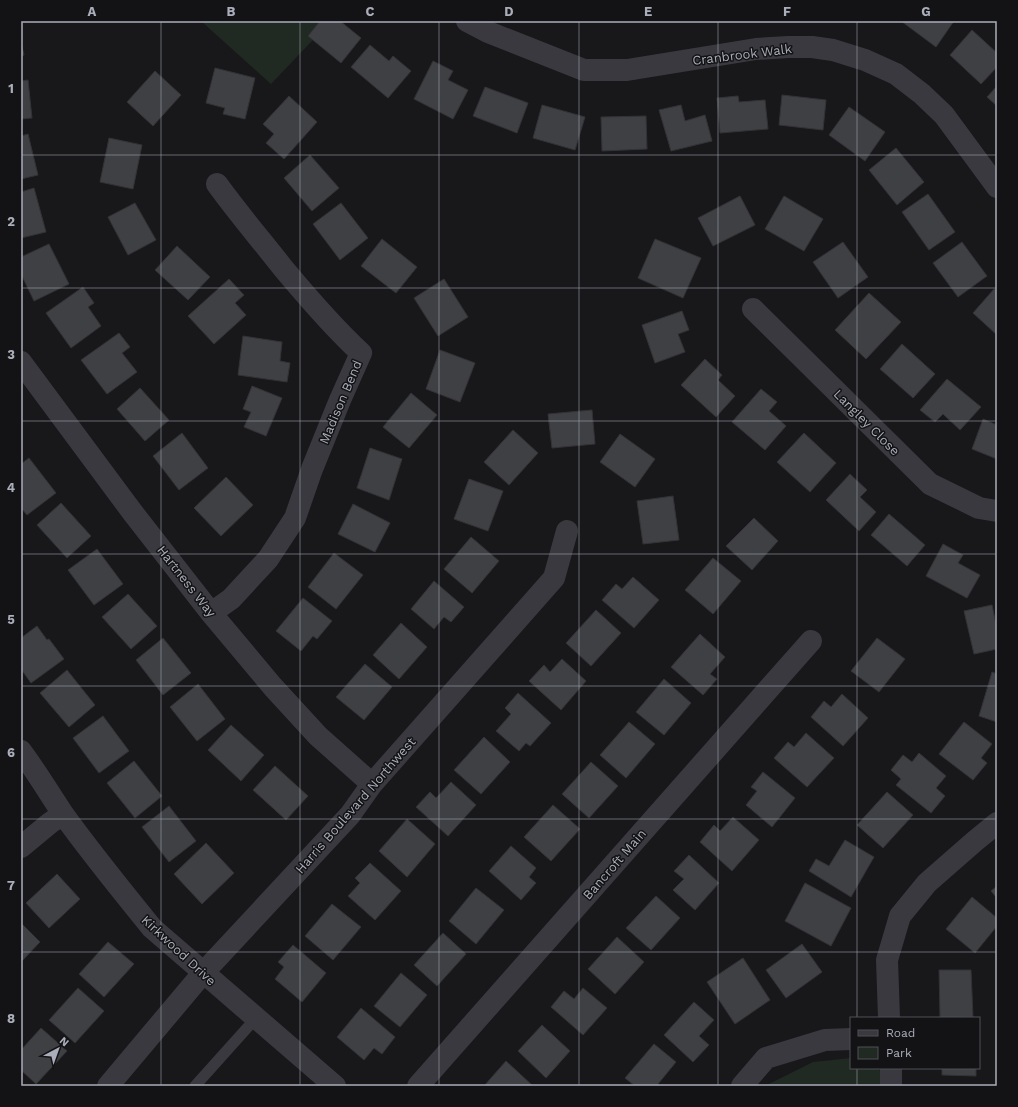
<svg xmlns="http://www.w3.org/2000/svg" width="1018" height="1107" viewBox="0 0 1018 1107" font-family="'Work Sans',sans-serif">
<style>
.green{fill:#202922}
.building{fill:#3f4044;stroke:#333236}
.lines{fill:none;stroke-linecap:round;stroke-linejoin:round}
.lane{stroke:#39393f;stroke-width:11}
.street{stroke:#39393f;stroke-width:22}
.grid{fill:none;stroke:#aaadba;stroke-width:1;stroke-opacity:0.55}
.labels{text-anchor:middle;stroke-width:3;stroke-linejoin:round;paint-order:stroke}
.street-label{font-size:13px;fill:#aaadba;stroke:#131315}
.neatline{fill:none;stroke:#aaadba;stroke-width:1.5}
.grid-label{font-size:13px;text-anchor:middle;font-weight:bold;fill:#aaadba}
</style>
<rect width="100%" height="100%" fill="#18181a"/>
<path class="green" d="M201 21H331L271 84Z
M851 1058V1068H879L883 1082V1086H767L769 1084 813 1062Z"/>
<path class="building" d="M320 21H340L361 38 341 63 308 36Z
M901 21H954L936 47Z
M972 30 997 53V67L981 84 950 55Z
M21 42 24 55 21 56Z
M370 45 389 61 393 56 411 71 388 98 351 67Z
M433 61 453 71 448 80 468 90 453 119 414 99Z
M215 68 255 78 245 119 223 114 225 108 206 103Z
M155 71 181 95 153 126 127 102Z
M28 80 32 118 21 119V81Z
M997 86V106L987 97Z
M485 87 528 103 517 133 473 116Z
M782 95 826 100 823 130 779 125Z
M289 96 317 122 284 159 266 143 274 134 263 124Z
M738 96 739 102 765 100 768 129 720 133 717 98Z
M542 105 585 117 575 150 533 138Z
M681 105 685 121 705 115 712 141 671 151 659 110Z
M849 107 885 132 865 161 829 135Z
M646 116 647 149 602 151 601 117Z
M28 134 38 175 21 179V136Z
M109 138 142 145 133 189 100 182Z
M896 148 924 182 897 205 869 170Z
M310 155 339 188 312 211 284 178Z
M34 188 46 232 21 238V192Z
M928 194 955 232 929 250 902 212Z
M740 196 755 225 713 246 698 218Z
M784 196 823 219 804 251 765 229Z
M135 203 156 240 128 255 108 217Z
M341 203 368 238 340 260 313 224Z
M382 239 417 267 396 293 361 266Z
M655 239 701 258 683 298 638 278Z
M843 242 868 277 838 298 813 262Z
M962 242 987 276 958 297 933 263Z
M49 244 69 284 34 301 21 274V257Z
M177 246 210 277 188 300 155 270Z
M229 279 244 295 235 303 246 315 214 344 188 316Z
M444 279 468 317 438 336 414 298Z
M83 287 94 303 88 307 101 326 71 348 46 313Z
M994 289 997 291V335L973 313Z
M869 293 901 322 866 359 835 330Z
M682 311 689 330 678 334 685 352 655 363 642 325Z
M119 333 130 347 122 353 137 372 107 394 81 360Z
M243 336 282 342 280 361 290 363 287 382 238 375Z
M902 344 935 374 913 398 880 369Z
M440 350 475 363 460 402 426 389Z
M705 359 722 375 718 380 735 396 716 417 681 385Z
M947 379 981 407 960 430 943 414 935 422 920 410Z
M252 386 282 398 266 436 244 427 251 412 243 409Z
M140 388 169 420 145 441 117 409Z
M761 389 777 402 769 411 786 426 765 450 732 422Z
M411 393 437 415 409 448 383 427Z
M592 410 595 444 552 448 548 414Z
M983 419 997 425V459L972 449Z
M513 430 538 453 509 485 484 462Z
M182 433 208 468 179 490 153 456Z
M804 433 836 463 810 492 777 462Z
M620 434 655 459 635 487 600 462Z
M370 448 402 459 389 500 357 488Z
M29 458 56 493 27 515 21 508V464Z
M850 474 867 490 860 497 876 512 859 531 826 500Z
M226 477 253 505 221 536 194 508Z
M469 479 503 491 488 531 454 519Z
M673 496 679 540 643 544 637 501Z
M61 503 91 536 67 558 37 525Z
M353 504 390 523 375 552 338 534Z
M889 514 925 545 907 566 871 535Z
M754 518 778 541 752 570 726 546Z
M471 537 499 561 472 593 444 569Z
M943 544 963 555 958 563 980 575 967 598 926 576Z
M97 549 123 584 94 605 68 570Z
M334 553 363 575 336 609 308 587Z
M713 558 741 581 713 614 685 590Z
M633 577 659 600 634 628 602 600 616 584 622 589Z
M434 581 464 607 451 622 444 617 434 629 411 609Z
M128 594 157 626 131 649 102 617Z
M303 598 332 621 317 639 313 636 301 651 276 631Z
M992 605 997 629V649L974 654 964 611Z
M596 610 621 633 591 666 566 643Z
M401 623 427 647 399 679 373 655Z
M37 626 47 640 49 639 64 659 31 683 21 669V638Z
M700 634 725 657 710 674 717 679 703 695 671 667Z
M163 638 191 673 163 695 136 660Z
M877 638 905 659 879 692 851 671Z
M562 659 586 681 561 710 529 681 544 665 550 672Z
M365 664 392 687 364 720 336 697Z
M67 670 95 705 69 727 40 693Z
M992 672 997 674V722L979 716Z
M664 679 691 703 664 735 636 712Z
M198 684 225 719 197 741 170 707Z
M518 693 551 723 530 746 526 743 519 751 496 731 511 714 505 708Z
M842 694 868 718 843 746 811 717 824 701 831 707Z
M103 716 129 751 99 773 73 738Z
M629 722 655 744 626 778 600 755Z
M964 722 992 744 981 758 987 763 973 780 939 754Z
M231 725 264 755 241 781 208 750Z
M806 733 834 758 807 787 774 758 788 742 794 747Z
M484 737 510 762 481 794 454 770Z
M919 753 946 776 936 788 945 796 931 813 896 785 901 779 891 770 903 755 912 762Z
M134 761 162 796 135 818 107 783Z
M591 762 618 786 589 818 562 794Z
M275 766 308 796 286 820 253 790Z
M763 772 795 798 772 827 746 805 757 791 751 787Z
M451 782 476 805 448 836 416 807 430 792 436 798Z
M887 792 913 815 883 848 857 825Z
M553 805 580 829 551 861 524 837Z
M169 806 196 841 169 862 142 827Z
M733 817 759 840 732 871 700 842 714 825 720 831Z
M407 819 435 844 407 877 379 851Z
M845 840 874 857 851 897 809 871 816 859 829 866Z
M206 843 234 873 202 904 174 874Z
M511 846 536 868 529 877 536 883 521 900 489 871Z
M689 855 719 883 695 910 673 890 684 879 674 871Z
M370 863 401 891 375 920 348 896 360 883 355 878Z
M57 874 80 899 49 928 26 903Z
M805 883 851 908 831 946 785 921Z
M997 886V898L991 891Z
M476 888 504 910 476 944 449 921Z
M656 896 680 918 651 950 626 928Z
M972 897 997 918V926L975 953 946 929Z
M332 904 361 927 333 960 305 936Z
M21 923 40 942 21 962Z
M443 933 466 954 437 986 414 965Z
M617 937 644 962 615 994 588 969Z
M108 942 134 964 104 997 79 974Z
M802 944 822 972 786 998 766 970Z
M293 945 326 973 302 1002 275 979 284 967 278 962Z
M743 958 770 1000 735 1024 707 982Z
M939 970H971L973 1017 940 1018Z
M401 973 427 995 400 1027 374 1006Z
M78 988 104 1011 75 1043 49 1020Z
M583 988 607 1008 583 1035 551 1007 564 991 574 999Z
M694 1002 714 1020 699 1036 709 1045 693 1062 664 1035Z
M361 1008 395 1037 382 1054 374 1048 364 1060 337 1037Z
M542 1025 570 1051 546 1078 518 1051Z
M41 1028 67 1051 36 1084 21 1070V1050Z
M654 1044 676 1062 658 1084 660 1086H635L625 1078Z
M506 1061 533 1086H484Z
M942 1068H976V1076L942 1075Z"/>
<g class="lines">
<path class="lane" d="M195 1086 256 1018"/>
<path class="street" d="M467 21 488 32 584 70H627L756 49 788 47H812L833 50 865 60 896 74 922 94 944 115 997 187
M753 309 930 484 979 508 997 511
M21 362 133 513 211 613 273 687 318 736 372 784
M211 613 231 599 268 559 295 518 312 469 340 400 361 353C333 327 308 298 283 268 261 240 238 213 217 184
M21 751C36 771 49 793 63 814 91 853 122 891 152 928L335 1086
M21 847 50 823 63 814
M889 1018 887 960 900 916 927 883 975 841 997 823
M891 1068V1086
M108 1086 203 973 350 815 372 784 554 578 567 531
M418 1086 811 641
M742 1086 766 1058 825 1040 851 1039"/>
</g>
<path class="grid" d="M161 21V1086M300 21V1086M439 21V1086M579 21V1086M718 21V1086M857 21V1018M21 155H997M21 288H997M21 421H997M21 554H997M21 686H997M21 819H997M21 952H997M857 1068V1086"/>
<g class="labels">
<g class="street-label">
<text transform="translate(742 54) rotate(-7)" y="5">Cranbrook Walk</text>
<text transform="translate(340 402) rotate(-67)" y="5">Madison Bend</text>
<text transform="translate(867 422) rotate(45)" y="5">Langley Close</text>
<text transform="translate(187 581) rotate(52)" y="5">Hartness Way</text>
<text transform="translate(355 805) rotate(-49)" y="5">Harris Boulevard Northwest</text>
<text transform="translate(614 864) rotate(-49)" y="5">Bancroft Main</text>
<text transform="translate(179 950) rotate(43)" y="5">Kirkwood Drive</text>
</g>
</g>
<rect width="1018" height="1107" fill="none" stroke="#131315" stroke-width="44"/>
<rect x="850" y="1017" width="130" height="52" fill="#131315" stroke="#4f5157"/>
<rect x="858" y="1030" width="20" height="6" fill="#39393f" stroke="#4f5157"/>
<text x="886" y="1037" font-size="12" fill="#aaadba">Road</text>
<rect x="858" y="1047" width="20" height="12" fill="#202922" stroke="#4f5157"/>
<text x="886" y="1057" font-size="12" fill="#aaadba">Park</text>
<g transform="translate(58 1049) rotate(41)" stroke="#131315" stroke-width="3" paint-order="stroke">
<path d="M0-3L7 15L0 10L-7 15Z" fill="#aaadba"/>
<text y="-6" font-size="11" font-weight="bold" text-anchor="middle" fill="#aaadba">N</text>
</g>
<rect x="22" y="22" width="974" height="1063" class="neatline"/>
<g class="grid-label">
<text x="92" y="16">A</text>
<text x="231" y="16">B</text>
<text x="370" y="16">C</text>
<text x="509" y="16">D</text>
<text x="648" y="16">E</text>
<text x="787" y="16">F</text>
<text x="926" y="16">G</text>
<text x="11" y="93">1</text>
<text x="11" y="226">2</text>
<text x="11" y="359">3</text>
<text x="11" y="492">4</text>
<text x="11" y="624">5</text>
<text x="11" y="757">6</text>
<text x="11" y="890">7</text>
<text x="11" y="1023">8</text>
</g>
</svg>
